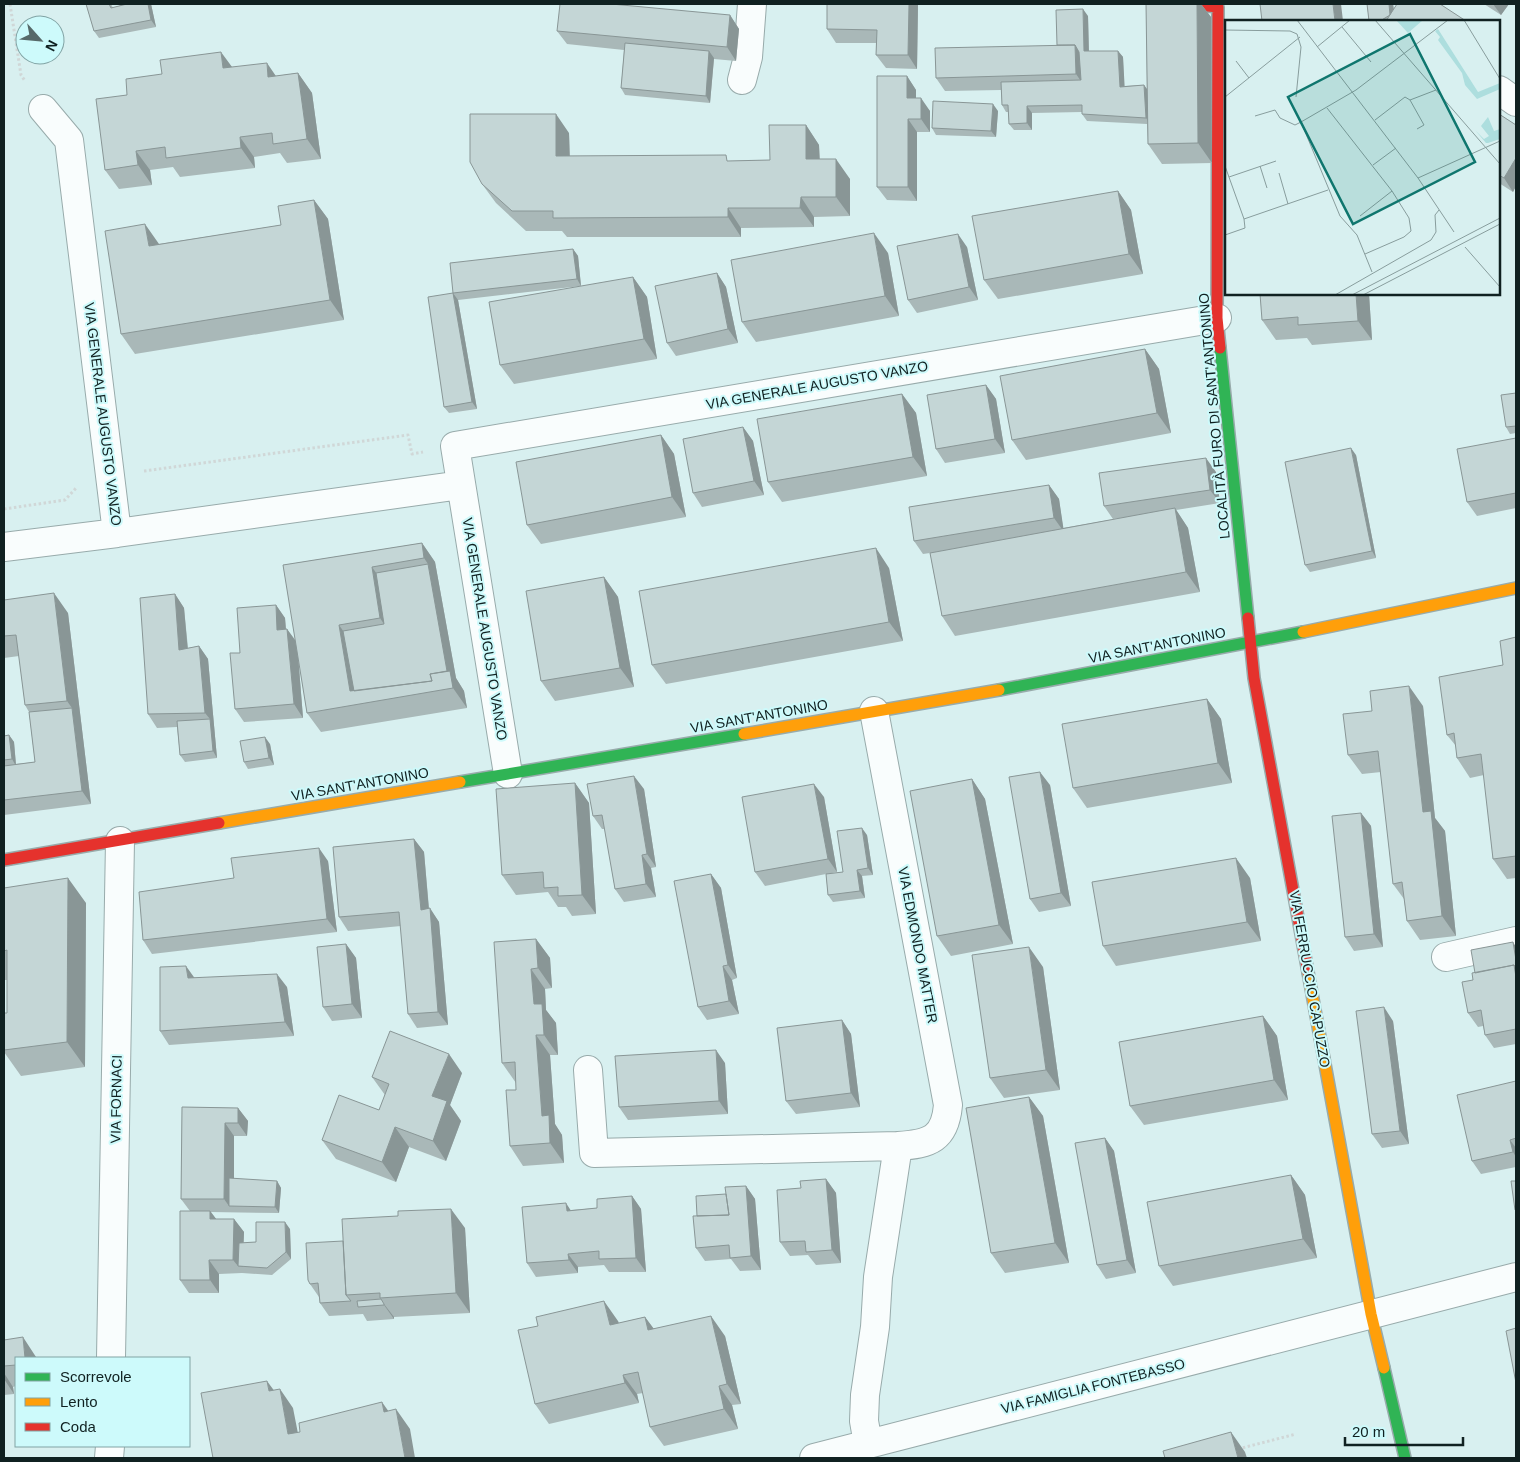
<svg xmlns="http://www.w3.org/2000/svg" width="1520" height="1462" viewBox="0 0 1520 1462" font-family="Helvetica,sans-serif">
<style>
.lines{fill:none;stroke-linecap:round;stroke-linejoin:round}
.street-casing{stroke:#98abab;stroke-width:30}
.fast-casing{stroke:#98abab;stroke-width:14}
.slow-casing{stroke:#98abab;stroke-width:14}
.jam-casing{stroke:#98abab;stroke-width:14}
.path{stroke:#d0d7d7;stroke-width:3;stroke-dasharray:2.5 2.5;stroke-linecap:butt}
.street{stroke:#f9fdfd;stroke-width:28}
.fast{stroke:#30b455;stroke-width:11}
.slow{stroke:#ff9f0a;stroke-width:11}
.jam{stroke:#e5322d;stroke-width:11}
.wall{fill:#a9b8b8}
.shaded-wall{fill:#899696}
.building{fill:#c4d6d6;stroke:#899696}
.labels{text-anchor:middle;stroke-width:4;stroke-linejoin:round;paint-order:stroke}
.street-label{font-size:14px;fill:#102121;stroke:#cdfafb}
.inset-road{fill:none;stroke:#889d9d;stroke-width:1}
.view{fill:#0f766e;fill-opacity:0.15;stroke:#0f766e;stroke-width:2.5}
.inset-edge{fill:none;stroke:#102121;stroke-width:2.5}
</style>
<rect width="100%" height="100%" fill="#d8f0f0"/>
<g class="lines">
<defs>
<path id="street" d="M742 80 748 57 752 4
M1499 90 1516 102
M43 109 69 140 117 533 461 485
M4 547 117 533
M508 774 455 446 1217 318
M1446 957 1516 941
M588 1070 594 1153 898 1146
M111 1358 120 841
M868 1444 864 1421 865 1395 875 1327 878 1277 898 1146C930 1144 945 1139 948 1105L874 711
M109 1458 110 1446
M814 1458 1516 1277"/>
<path id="fast" d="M1220 348 1248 618
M999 690 1303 632
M460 782 744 734
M1384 1368 1405 1458"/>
<path id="slow" d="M1303 632 1516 588
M744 734 999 690
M219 823 460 782
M1308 972 1371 1314 1384 1368"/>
<path id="jam" d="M1188 4 1218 7 1217 318 1220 348
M1248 618 1254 678 1308 972
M4 860 219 823"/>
</defs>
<use href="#street" class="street-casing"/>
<use href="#fast" class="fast-casing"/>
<use href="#slow" class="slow-casing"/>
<use href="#jam" class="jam-casing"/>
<path class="path" d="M10 4 21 75 25 81
M144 471 408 435 412 454 423 452
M4 509 65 500 77 487
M1238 1449 1296 1434"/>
<use href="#street" class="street"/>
<use href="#fast" class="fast"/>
<use href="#slow" class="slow"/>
<use href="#jam" class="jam"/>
</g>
<path class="wall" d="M86 4H111L113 8 120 6 118 4H151L156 27 99 38 94 31Z
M827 4H918L917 69 886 68 876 55V43H836L827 29Z
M1146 4H1201L1211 17 1212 163 1162 164 1148 144 1147 124 1087 121 1082 114V112L1032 113V130H1014L1009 124 1008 112H1006L1002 105 1001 90 945 91 936 78 1057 45 1088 16 1089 51H1118L1123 57 1124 86 1144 85 1147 89Z
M1367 4H1393L1394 9 1466 21H1369Z
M1484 4H1509L1501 15Z
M730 15 739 29 736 61 714 59 710 103 625 95 621 88 624 50 567 44 557 31Z
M232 67 276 76 298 73 312 93 321 159 287 163 280 153 254 157 255 168 180 177 173 167 150 170 152 185 119 189 105 170 127 95Z
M907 76 916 90V98L930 111V132H917V201L887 200 877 187Z
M998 111 996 137 936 135 932 128Z
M1499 114 1516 125V186L1513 192 1499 183Z
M806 125 819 145 820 159 850 179V216L814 217V227L741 228V237H567L562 231H526L496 203 482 184 569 133 570 156 729 161 770 160Z
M1118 191 1131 210 1143 274 998 299 984 280Z
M314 200 328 219 344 320 135 354 121 334 159 244 281 225Z
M967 247 978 300 917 313 908 300Z
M573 249 578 256 581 286 458 300 477 409 449 413 444 407 453 293Z
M888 253 899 316 756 342 742 322Z
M717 273 726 287 738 343 676 356 667 343Z
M633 277 647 297 657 359 514 384 500 365Z
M1369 294 1372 340 1312 345 1307 338 1276 340 1262 320Z
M1145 349 1159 369 1171 433 1026 460 1012 440Z
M986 385 996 399 1005 453 945 463 936 449Z
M1516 393V433L1510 434 1506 427Z
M902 394 916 413 927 476 782 502 768 482Z
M743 427 753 441 764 495 702 507 693 493Z
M661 435 674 454 686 517 541 544 527 525Z
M1516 438V508L1477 516 1467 502Z
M1356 455 1376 558 1310 572 1305 565Z
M1216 472 1220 503 1176 510 1188 528 1200 592 955 636 942 616 930 553 923 554 914 541 1049 485 1059 499 1063 528 1126 517 1113 519 1104 506Z
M422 543 435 562 456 678 464 691 467 708 321 732 307 713 298 653 303 718 244 722 235 709 240 653 276 605 285 618 286 629H287L296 641 283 565Z
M889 568 903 641 666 684 652 665Z
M604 577 618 597 634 687 555 701 541 681Z
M175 594 184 608 188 648 199 646 208 659 217 758 185 762 180 755 177 727 157 728 148 714Z
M4 600 68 613 91 804 4 815V736L9 735 14 742 16 764 35 762 29 712 25 705 19 656 4 658Z
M1516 637V878L1507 879 1493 859 1484 775 1470 778 1457 758 1456 746 1447 735 1503 665Z
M1207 699 1221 719 1232 783 1087 808 1073 788Z
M1423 706 1435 818 1445 831 1456 936 1420 940 1407 921 1404 899 1393 884 1381 772 1362 774 1348 755Z
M270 744 274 765 248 769 244 762Z
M972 779 985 799 1013 944 951 956 937 936Z
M575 783 589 803 596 914 572 916 566 907H558L548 892 516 895 502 875Z
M1050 785 1071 906 1039 912 1030 899Z
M644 789 656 867 651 868 656 897 624 902 615 889 605 829H602L593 816Z
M824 797 837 872 827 874 843 872 867 835 873 875 862 876 865 898 833 902 828 895 826 874 765 886 755 872Z
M1361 813 1371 826 1383 947 1354 951 1345 937Z
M414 839 424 852 429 908 439 922 448 1025 417 1028 408 1014 401 926 348 931 339 917Z
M328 861 337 932 152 954 143 940 234 878Z
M711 874 721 888 737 978 732 980 739 1014 707 1020 698 1007Z
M1250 878 1261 941 1116 966 1103 946Z
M4 888 86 903 85 1067 21 1076 4 1052V1013H7V980H4Z
M536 939 550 958 552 988 545 989 546 1010 556 1023 558 1055H550L555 1124 562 1135 564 1163 523 1166 510 1146 516 1090V1083L502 1063Z
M346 944 356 958 362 1018 332 1021 323 1007Z
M1516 947V1044L1494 1048 1485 1035 1483 1026 1478 1027 1468 1013 1473 980 1475 973Z
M1043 967 1060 1090 1004 1098 990 1078Z
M194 978 287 987 294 1036 169 1045 160 1031Z
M1263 1016 1277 1036 1288 1100 1144 1125 1130 1106Z
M842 1020 851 1034 860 1107 796 1114 786 1101Z
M1393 1021 1409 1144 1382 1148 1372 1134Z
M725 1063 728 1114 628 1120 619 1107Z
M462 1073 450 1105 461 1121 446 1161 409 1147 396 1182 336 1159 322 1140 379 1110 385 1095 372 1077Z
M1516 1081V1167L1481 1174 1472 1161Z
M1029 1097 1043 1116 1069 1263 1005 1273 991 1253Z
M182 1107 238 1108 248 1121 247 1136H234V1179L277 1181 281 1188 279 1213 211 1212 216 1219H234L244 1232 243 1243 256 1242 290 1229 291 1259 272 1275 242 1273 219 1274V1293H189L180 1280 190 1211 181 1199Z
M1105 1138 1114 1151 1136 1273 1106 1279 1097 1265Z
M1291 1175 1305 1195 1317 1258 1173 1286 1159 1266Z
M826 1179 836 1193 841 1263 816 1265 808 1255 790 1256 780 1242 801 1188Z
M746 1186 755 1199 761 1270 740 1271 731 1259 705 1261 696 1248 697 1216 726 1194Z
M632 1196 641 1209 646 1272H609L604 1265 578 1267V1273L536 1277 527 1263 571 1210 597 1208Z
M465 1228 470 1313 394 1317V1319L367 1321 363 1314 329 1316 320 1303 319 1297 310 1284 343 1241Z
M645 1317 654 1329 725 1336 741 1404 732 1405 738 1429 664 1446 650 1427 643 1393 637 1394 639 1403 549 1424 535 1404 618 1321 619 1323Z
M4 1337V1340L36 1357V1358H16V1386L13 1387 14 1394 4 1395Z"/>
<path class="shaded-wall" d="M148 4H151L156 27 151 20Z
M909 4H918L917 69 908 55Z
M1197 4H1201L1211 17 1212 163 1198 143Z
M1333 4H1341L1343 21H1335Z
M1389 4H1393L1395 21 1390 15Z
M1493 4H1509L1501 15Z
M1083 9 1088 16 1089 58 1084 51Z
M730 15 739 29 736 61 727 47Z
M1075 45 1084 58 1085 87 1076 74Z
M709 51 714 58 710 103 706 96Z
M1118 51 1123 57 1125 93 1120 87Z
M221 52 235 71 223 68Z
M267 63 280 82 268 77Z
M298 73 312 93 321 159 307 139Z
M907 76 916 90V111L907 98Z
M1144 85 1149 92 1150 124 1146 118Z
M921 98 930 111V132L921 119Z
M993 104 998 111 996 137 991 131Z
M1027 106 1032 113V130L1027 123Z
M556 114 569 133 570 175 556 156Z
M908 119 917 132V201L908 187Z
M806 125 819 145 820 179 806 159Z
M240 137 254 157 255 168 241 148Z
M136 151 150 170 152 185 138 165Z
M1516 158V186L1513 192 1504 178Z
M836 159 850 179V216L836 197Z
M1118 191 1131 210 1143 274 1129 254Z
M801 197 814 217V227L800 208Z
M314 200 328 219 344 320 330 300Z
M728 208 741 228V237L728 217Z
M145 224 159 244 163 266 149 246Z
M874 233 888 253 899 316 885 296Z
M958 234 967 247 978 300 969 287Z
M573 249 578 256 581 286 577 279Z
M717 273 726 287 738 343 728 329Z
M633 277 647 297 657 359 644 339Z
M453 293 458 300 477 409 472 402Z
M1356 294H1369L1372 340 1358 321Z
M1145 349 1159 369 1171 433 1157 413Z
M986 385 996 399 1005 453 995 439Z
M902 394 916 413 927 476 913 457Z
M743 427 753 441 764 495 754 481Z
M661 435 674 454 686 517 672 497Z
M1351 448 1356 455 1376 558 1372 551Z
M1206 458 1216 472 1220 503 1210 490Z
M1049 485 1059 499 1064 532 1054 518Z
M1175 508 1188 528 1200 592 1186 572Z
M422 543 435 562 456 678 464 691 467 708 453 688 448 678 428 564 424 558Z
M876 548 889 568 903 641 889 622Z
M372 567 386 587 393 638 380 618Z
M604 577 618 597 634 687 620 668Z
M54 593 68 613 91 804 82 791 72 708 67 701Z
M175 594 184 608 189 664 179 650Z
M276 605 285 618 287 644 277 630Z
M339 625 353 645 355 697 350 691Z
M287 629 297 643 303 718 294 704Z
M199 646 208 659 217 758 213 751 210 719 205 713Z
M1409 686 1423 706 1435 818 1445 831 1456 936 1442 916 1423 812Z
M1207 699 1221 719 1232 783 1218 763Z
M9 735 14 742 16 766 12 759Z
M265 737 270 744 274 765 269 758Z
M1040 772 1050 785 1071 906 1061 893Z
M634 776 644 789 656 867 647 854Z
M972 779 985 799 1013 944 999 925Z
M575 783 589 803 596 914 582 895Z
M814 784 824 797 837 872 828 859Z
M1361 813 1371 826 1383 947 1374 934Z
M862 828 867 835 873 875 868 868Z
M414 839 424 852 430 923 421 910Z
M319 848 328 861 337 932 327 919Z
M642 855 651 868 656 897 646 884Z
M1236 858 1250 878 1261 941 1247 922Z
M857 870 862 876 865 898 860 891Z
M711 874 721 888 737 978 728 965Z
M68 878 86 903 85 1067 67 1042Z
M430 908 439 922 448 1025 438 1012Z
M536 939 550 958 552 988 538 968Z
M1513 942 1516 947V960Z
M346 944 356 958 362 1018 352 1004Z
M1029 947 1043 967 1060 1090 1046 1070Z
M186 966 196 980 188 978Z
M723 966 732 980 739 1014 729 1001Z
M531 969 545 989 546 1010 556 1023 558 1055 544 1035 534 1004Z
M277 974 287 987 294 1036 285 1022Z
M1384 1007 1393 1021 1409 1144 1400 1131Z
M1263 1016 1277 1036 1288 1100 1274 1080Z
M842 1020 851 1034 860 1107 851 1093Z
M536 1035 550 1055 555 1124 562 1135 564 1163 550 1143 542 1116Z
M716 1050 725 1063 728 1114 719 1101Z
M449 1054 462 1073 450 1105 461 1121 446 1161 433 1141 432 1096Z
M1029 1097 1043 1116 1069 1263 1055 1243Z
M238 1108 248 1121 247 1136 238 1123Z
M225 1123 234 1136V1206H229L224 1199Z
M395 1127 409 1147 396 1182 382 1162Z
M1105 1138 1114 1151 1136 1273 1127 1260Z
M1510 1140 1516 1148V1157L1513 1152Z
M1291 1175 1305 1195 1317 1258 1303 1239Z
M826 1179 836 1193 841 1263 832 1250Z
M277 1181 281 1188 279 1213 275 1207Z
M746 1186 755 1199 761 1270 751 1256Z
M632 1196 641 1209 646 1272 636 1258Z
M566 1203 575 1217 567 1211Z
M451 1209 465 1228 470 1313 456 1293Z
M210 1211 220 1224 210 1219Z
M234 1219 244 1232 243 1267 238 1266 233 1260Z
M285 1222 290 1229 291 1259 286 1252Z
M568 1254 578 1267V1273L569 1260Z
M209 1260 219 1274V1293L210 1280Z
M604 1301 618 1321 624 1344 610 1325Z
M384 1304 394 1317V1319L384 1305Z
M711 1316 725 1336 741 1404 727 1384Z
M645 1317 659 1336 648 1330Z
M23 1337 36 1357V1358H25Z
M4 1373 13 1387 14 1394 4 1379Z
M623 1375 637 1394 639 1403 625 1383Z
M267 1381 281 1400 269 1391Z
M719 1386 732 1405 738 1429 724 1409Z
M280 1389 293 1408 302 1454 288 1434Z
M382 1402 396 1422 384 1412Z
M396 1409 410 1429 415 1458H405Z
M1231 1432 1245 1452 1247 1458H1238Z"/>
<path class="building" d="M86 4H109L111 8 127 4H148L151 20 94 31Z
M560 4H611L730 15 727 47 557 31Z
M827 4H909L908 55H876L877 30 827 29Z
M1146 4H1197L1198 143 1148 144Z
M1260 4H1333L1335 21H1262Z
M1367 4H1389L1390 15 1380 21H1369Z
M1397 4H1440L1466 21H1386Z
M1083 9 1084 51H1118L1120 87 1144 85 1146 118 1082 114V105L1027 106V123L1009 124 1008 105H1002L1001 82 1081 80 1079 52 1075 45H1057L1056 10Z
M625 43 709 51 706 96 621 88Z
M1075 45 1076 74 936 78 935 48Z
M221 52 223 68 267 63 268 77 298 73 307 139 273 144 272 133 240 137 241 148 166 158 165 147 136 151 138 165 105 170 96 99 127 95 126 79 162 74 160 60Z
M877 76H907V98H921V119H908V187H877Z
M933 101 993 104 991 131 932 128Z
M470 114H556V156L726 155 727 161 770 160 769 125H806V159H836V197H801L800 208H728V217L553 218V211H512L482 184 470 162Z
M1499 114 1516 125V158L1504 178 1499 175Z
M1118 191 1129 254 984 280 972 216Z
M314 200 330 300 121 334 105 231 145 224 149 246 281 225 278 206Z
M874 233 885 296 742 322 731 260Z
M958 234 969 287 908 300 897 246Z
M573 249 577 279 453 293 450 263Z
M717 273 728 329 667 343 655 286Z
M633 277 644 339 500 365 489 302Z
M453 293 472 402 444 407 428 297Z
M1260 294H1356L1358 321 1298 325V317L1262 320Z
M1145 349 1157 413 1012 440 1000 376Z
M986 385 995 439 936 449 927 395Z
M1516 393V426L1506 427 1501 395Z
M902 394 913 457 768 482 757 419Z
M743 427 754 481 693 493 683 439Z
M661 435 672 497 527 525 516 462Z
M1516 438V493L1467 502 1457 449Z
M1351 448 1372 551 1305 565 1285 462Z
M1206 458 1210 490 1104 506 1099 473Z
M1049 485 1054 518 914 541 909 507Z
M1175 508 1186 572 942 616 930 553Z
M422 543 424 558 372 567 380 618 339 625 350 691 432 681 430 674 450 671 453 688 307 713 283 565Z
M876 548 889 622 652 665 639 591Z
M428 564 447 671 430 674 432 681 354 691 343 631 384 624 376 573Z
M604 577 620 668 541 681 526 591Z
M54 593 67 701 25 705 16 635 4 636V600Z
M175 594 179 650 199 646 205 713 148 714 140 598Z
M276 605 277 630 287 629 294 704 235 709 230 653H240L237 608Z
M1516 637V856L1493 859 1481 754 1457 758 1454 733 1447 735 1439 677 1503 665 1500 641Z
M1409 686 1423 812 1431 811 1442 916 1407 921 1402 882 1393 884 1378 751 1348 755 1343 714 1372 711 1370 691Z
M1207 699 1218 763 1073 788 1062 724Z
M72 708 82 791 4 800V766L35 762 29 712Z
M210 719 213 751 180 755 177 721Z
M9 735 12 759 4 760V736Z
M265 737 269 758 244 762 240 741Z
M1040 772 1061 893 1030 899 1009 777Z
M634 776 647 854 642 855 646 884 615 889 602 815 593 816 587 784Z
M972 779 999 925 937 936 910 791Z
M575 783 582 895 558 896V887L544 888 543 872 502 875 496 789Z
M814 784 828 859 755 872 742 797Z
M1361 813 1374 934 1345 937 1332 816Z
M862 828 868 868 857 870 860 891 828 895 826 874 843 872 837 831Z
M414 839 421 910 430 908 438 1012 408 1014 399 912 339 917 333 847Z
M319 848 327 919 143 940 139 892 234 878 231 858Z
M1236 858 1247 922 1103 946 1092 882Z
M711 874 728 965 723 966 729 1001 698 1007 674 881Z
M68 878 67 1042 4 1050V1013H7V950L4 951V888Z
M536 939 538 968 531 969 534 1004H542L544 1035H536L542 1116 549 1115 550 1143 510 1146 506 1090H516L515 1062 502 1063 494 942Z
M1513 942 1516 960V968L1514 965 1475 973 1471 950Z
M346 944 352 1004 323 1007 317 947Z
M1029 947 1046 1070 990 1078 972 955Z
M1514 965 1516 977V1029L1485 1035 1481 1010 1468 1013 1462 982 1473 980 1472 973Z
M186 966 188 978 277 974 285 1022 160 1031V967Z
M1384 1007 1400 1131 1372 1134 1356 1011Z
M1263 1016 1274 1080 1130 1106 1119 1042Z
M842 1020 851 1093 786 1101 777 1028Z
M390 1031 449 1054 432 1096 447 1101 433 1141 395 1127 382 1162 322 1140 339 1095 379 1110 389 1084 372 1077Z
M716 1050 719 1101 619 1107 615 1056Z
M1516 1081V1138L1510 1140 1513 1152 1472 1161 1457 1095Z
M1029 1097 1055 1243 991 1253 966 1108Z
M182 1107 238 1108V1123H225L224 1199H181Z
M1105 1138 1127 1260 1097 1265 1075 1143Z
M1291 1175 1303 1239 1159 1266 1147 1202Z
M229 1178 277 1181 275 1207 229 1206Z
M826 1179 832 1250 806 1252 805 1241 780 1242 777 1190 801 1188 800 1181Z
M1511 1181H1516V1210H1515Z
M746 1186 751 1256 730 1258 729 1245 696 1248 693 1216 729 1215 725 1187Z
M726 1194 729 1215 697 1216 696 1196Z
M632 1196 636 1258 599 1259V1251L568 1254 569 1260 527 1263 522 1207 566 1203 567 1211 597 1208V1199Z
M451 1209 456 1293 380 1298V1293L346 1295 342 1219 398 1216V1211Z
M180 1211H210V1219H234L233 1260H209L210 1280H180Z
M256 1222H285L286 1252 267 1268 238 1266 239 1243 256 1242Z
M343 1241 346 1295 351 1301 320 1303 318 1283 310 1284 308 1280 306 1243Z
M381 1299 384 1304V1305L358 1307 357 1301Z
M604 1301 610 1325 645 1317 648 1330 711 1316 727 1384 719 1386 724 1409 650 1427 638 1372 623 1375 625 1383 535 1404 518 1330 538 1326 536 1317Z
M1516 1328V1383L1506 1331Z
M23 1337 25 1358H16V1365L4 1366V1340Z
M267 1381 269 1391 280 1389 288 1434 300 1432 299 1423 382 1402 384 1412 396 1409 405 1458H213L201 1393Z
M1231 1432 1238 1458H1165L1163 1451Z"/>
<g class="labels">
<g class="street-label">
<text transform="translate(817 385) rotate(-10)" y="5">VIA GENERALE AUGUSTO VANZO</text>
<text transform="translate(103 414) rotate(83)" y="5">VIA GENERALE AUGUSTO VANZO</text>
<text transform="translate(1214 416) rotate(-95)" y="5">LOCALITÀ FURO DI SANT'ANTONINO</text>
<text transform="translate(485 629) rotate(81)" y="5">VIA GENERALE AUGUSTO VANZO</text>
<text transform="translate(1157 645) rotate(-11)" y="5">VIA SANT'ANTONINO</text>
<text transform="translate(759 716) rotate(-10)" y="5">VIA SANT'ANTONINO</text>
<text transform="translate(360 784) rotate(-10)" y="5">VIA SANT'ANTONINO</text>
<text transform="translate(918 945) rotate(79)" y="5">VIA EDMONDO MATTER</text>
<text transform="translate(1310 979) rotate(80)" y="5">VIA FERRUCCIO CAPUZZO</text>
<text transform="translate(116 1099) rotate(-89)" y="5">VIA FORNACI</text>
<text transform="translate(1093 1386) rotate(-14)" y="5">VIA FAMIGLIA FONTEBASSO</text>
</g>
</g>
<g transform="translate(1225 20)">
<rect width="275" height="275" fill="#d8f0f0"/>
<path d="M213 9 253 72 275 63V69L252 79 240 65 237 53 213 20 215 17 210 11ZM263 97 269 111 275 109V119L263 123H261L250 110 259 119 264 116 256 106Z" fill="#addede"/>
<path d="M171 0H198L183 13Z" fill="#addede"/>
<path class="inset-road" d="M72 0 193 158 229 212M150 0 275 144M239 0 275 59M117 7 146 42M0 10 65 11 72 14 76 27 71 77M92 27 125 0M11 41 24 58M0 77 75 17M185 80 199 105 192 109M102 88 167 171 135 196M30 96 50 90 55 98 70 105 76 102M150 100 180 77 185 80 211 70M148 145 171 128M0 146 19 199M35 146 42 168M54 153 63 184M4 157 51 141M193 158 275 121M0 215 20 208 19 199 103 170M240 227 275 267M140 234 179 217 186 211 184 198 167 171M147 252 132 215 115 196 76 102 131 70 223 0M110 275 206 220 211 212 210 195 214 190M127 275 275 198M138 275 275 204"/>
<path class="view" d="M185 14 250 142 128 204 63 77Z"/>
<rect width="275" height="275" class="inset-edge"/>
</g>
<rect width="1520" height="1462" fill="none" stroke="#102121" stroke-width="10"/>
<rect x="15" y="1357" width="175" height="90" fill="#cdfafb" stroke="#81a3a4"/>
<rect x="25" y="1373" width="25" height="8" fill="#30b455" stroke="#81a3a4"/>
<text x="60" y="1382" font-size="15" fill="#102121">Scorrevole</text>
<rect x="25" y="1398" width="25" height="8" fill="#ff9f0a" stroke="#81a3a4"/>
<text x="60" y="1407" font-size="15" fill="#102121">Lento</text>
<rect x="25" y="1423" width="25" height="8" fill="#e5322d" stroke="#81a3a4"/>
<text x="60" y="1432" font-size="15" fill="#102121">Coda</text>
<g transform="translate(40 40) rotate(117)"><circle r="24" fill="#cdfafb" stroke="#81a3a4"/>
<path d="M0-4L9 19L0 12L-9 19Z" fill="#566969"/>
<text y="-8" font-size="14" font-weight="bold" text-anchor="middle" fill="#102121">N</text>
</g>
<path d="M1345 1437v8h118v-8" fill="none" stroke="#102121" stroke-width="2.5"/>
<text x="1352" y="1437" font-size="15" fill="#102121" stroke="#cdfafb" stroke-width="4" paint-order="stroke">20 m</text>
</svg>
